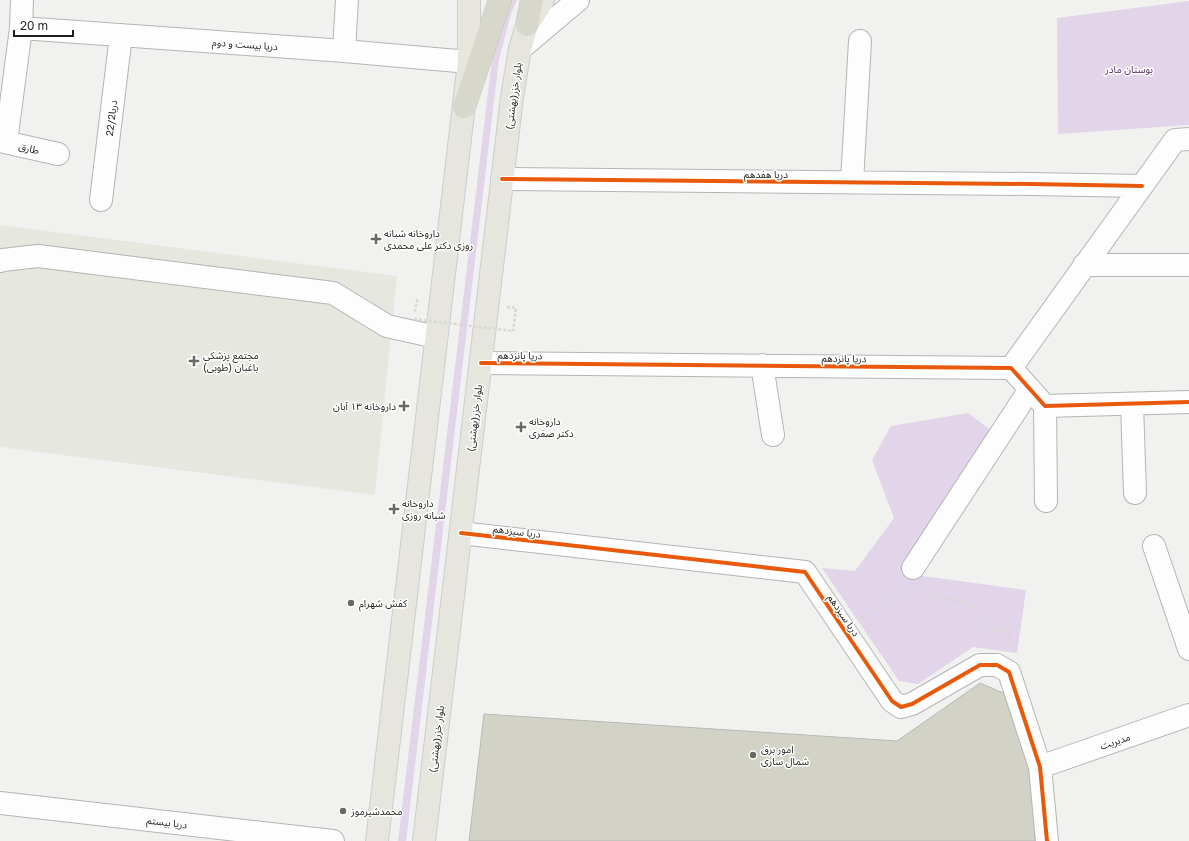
<svg xmlns="http://www.w3.org/2000/svg" width="1189" height="841" viewBox="0 0 1189 841" font-family="'Golos Text','Noto Sans Arabic',sans-serif">
<style>
.built{fill:#e6e7df}
.green{fill:#e2d4e9}
.building{fill:#d2d3c6;stroke:#b9bab8}
.lines{fill:none;stroke-linecap:round;stroke-linejoin:round}
.minor-casing{stroke:#b4b5b3;stroke-width:24}
.major-casing{stroke:#cdcdcc;stroke-width:24}
.highway-casing{stroke:#cdcdcc;stroke-width:24}
.path{stroke:#d8d8d7;stroke-width:2.5;stroke-dasharray:3 2;stroke-linecap:butt}
.minor{stroke:#fdfdfd;stroke-width:22}
.major{stroke:#e6e6df;stroke-width:22}
.highway{stroke:#d7d7cb;stroke-width:22}
.path-bridge{stroke:#d8d8d7;stroke-width:2.5;stroke-dasharray:3 2;stroke-linecap:butt}
.cycleway-casing{stroke:#fffffe;stroke-width:6}
.cycleway{stroke:#e8590c;stroke-width:4}
.poi-dot{fill:#686867;stroke:#fffffe;stroke-width:1.5}
.labels{text-anchor:middle;stroke-width:3;stroke-linejoin:round;paint-order:stroke}
.street-label{font-size:10px;fill:#1e1e1d;stroke:#fffffe}
.park-label{font-size:10px;fill:#532765;stroke:#fffffe}
.poi-label{font-size:10px;fill:#1e1e1d;stroke:#fffffe;text-anchor:start}
</style>
<rect width="100%" height="100%" fill="#f1f2f0"/>
<path class="built" d="M0 225 397 276 375 495 0 447Z"/>
<path class="green" d="M508 0H517L511 14 499 59 406 841H398L492 59Z
M1189 1V125L1058 134 1057 18Z
M968 413 992 431 901 573 1026 590 1017 653 973 647 918 684 899 681 822 568 855 571 894 518 872 460 891 426Z"/>
<path class="building" d="M980 683 1010 696 1032 769 1035 841H469L484 714 897 741Z"/>
<g class="lines">
<defs>
<path id="minor" d="M21 28 344 51 469 62
M520 49 578 0
M344 51 347 0
M0 141 58 154
M6 142 21 28 22 0
M502 179 1030 184 1142 186
M852 182 860 41
M101 200 121 35
M0 261 3 260 38 256 333 293 387 326 436 337
M1084 265H1189
M481 363 1011 368 1045 406 1189 402
M762 365 773 435
M1011 368 1175 140 1189 139
M1132 404 1135 493
M1045 406 1046 501
M461 533 805 572 892 701 901 707 912 704 980 665H997L1009 672 1040 767 1047 841
M1154 546 1189 649
M913 568 1030 389
M1040 767 1189 715
M0 803 333 841"/>
<path id="major" d="M377 841 469 62V0
M424 841 512 97 520 49 527 25 543 0"/>
<path id="highway" d="M527 25 532 0
M464 107 500 0"/>
</defs>
<use href="#minor" class="minor-casing"/>
<use href="#major" class="major-casing"/>
<use href="#highway" class="highway-casing"/>
<path class="path" d="M507 307 516 308 513 331
M415 312 417 300H420
M921 588 931 596 958 601 974 608 982 626 1008 632 1010 640V649
M861 619 909 588"/>
<use href="#minor" class="minor"/>
<use href="#major" class="major"/>
<use href="#highway" class="highway"/>
<path class="path-bridge" d="M414 319 513 331"/>
<defs>
<path id="cycleway" d="M502 179 1030 184 1142 186
M481 363 1011 368 1045 406 1189 402
M461 533 805 572 892 701 901 707 912 704 980 665H997L1009 672 1040 767 1047 841"/>
</defs>
<use href="#cycleway" class="cycleway-casing"/>
<use href="#cycleway" class="cycleway"/>
</g>
<g class="poi-dot">
<path d="M374 233h4v4h4v4h-4v4h-4v-4h-4v-4h4z"/>
<path d="M192 355h4v4h4v4h-4v4h-4v-4h-4v-4h4z"/>
<path d="M402 400h4v4h4v4h-4v4h-4v-4h-4v-4h4z"/>
<path d="M519 421h4v4h4v4h-4v4h-4v-4h-4v-4h4z"/>
<path d="M392 503h4v4h4v4h-4v4h-4v-4h-4v-4h4z"/>
<circle cx="351" cy="603" r="4"/>
<circle cx="753" cy="755" r="4"/>
<circle cx="343" cy="811" r="4"/>
</g>
<g class="labels">
<g class="street-label">
<text transform="translate(245 44) rotate(4)" y="4">دریا بیست و دوم</text>
<text transform="translate(513 96) rotate(-82)" y="4">بلوار خزر(بهشتی)</text>
<text transform="translate(111 118) rotate(-83)" y="4">دریا22/2</text>
<text transform="translate(29 148) rotate(13)" y="4">طارق</text>
<text x="766" y="178">دریا هفدهم</text>
<text transform="translate(520 355) rotate(1)" y="4">دریا پانزدهم</text>
<text transform="translate(844 358) rotate(1)" y="4">دریا پانزدهم</text>
<text transform="translate(474 418) rotate(-83)" y="4">بلوار خزر(بهشتی)</text>
<text transform="translate(517 531) rotate(7)" y="4">دریا سیزدهم</text>
<text transform="translate(844 615) rotate(56)" y="4">دریا سیزدهم</text>
<text transform="translate(436 739) rotate(-83)" y="4">بلوار خزر(بهشتی)</text>
<text transform="translate(1115 741) rotate(-19)" y="4">مدیریت</text>
<text transform="translate(167 822) rotate(7)" y="4">دریا بیستم</text>
</g>
<g class="park-label">
<text x="1129" y="73">بوستان مادر</text>
</g>
<g class="poi-label">
<text x="384" y="237">داروخانه شبانه<tspan x="384" dy="12">روزی دکتر علی محمدی</tspan></text>
<text x="203" y="359">مجتمع پزشکی<tspan x="203" dy="12">باغبان (طوبی)</tspan></text>
<text x="396" y="410" text-anchor="end">داروخانه ١٣ آبان</text>
<text x="529" y="425">داروخانه<tspan x="529" dy="12">دکتر صفری</tspan></text>
<text x="402" y="507">داروخانه<tspan x="402" dy="12">شبانه روزی</tspan></text>
<text x="359" y="607">کفش شهرام</text>
<text x="761" y="753">امور برق<tspan x="761" dy="12">شمال ساری</tspan></text>
<text x="351" y="815">محمدشیرموز</text>
</g>
</g>
<path d="M14 30v6h59v-6" fill="none" stroke="#1e1e1d" stroke-width="2"/>
<text x="20" y="30" font-size="12" fill="#1e1e1d" stroke="#fffffe" stroke-width="3" paint-order="stroke">20 m</text>
</svg>
